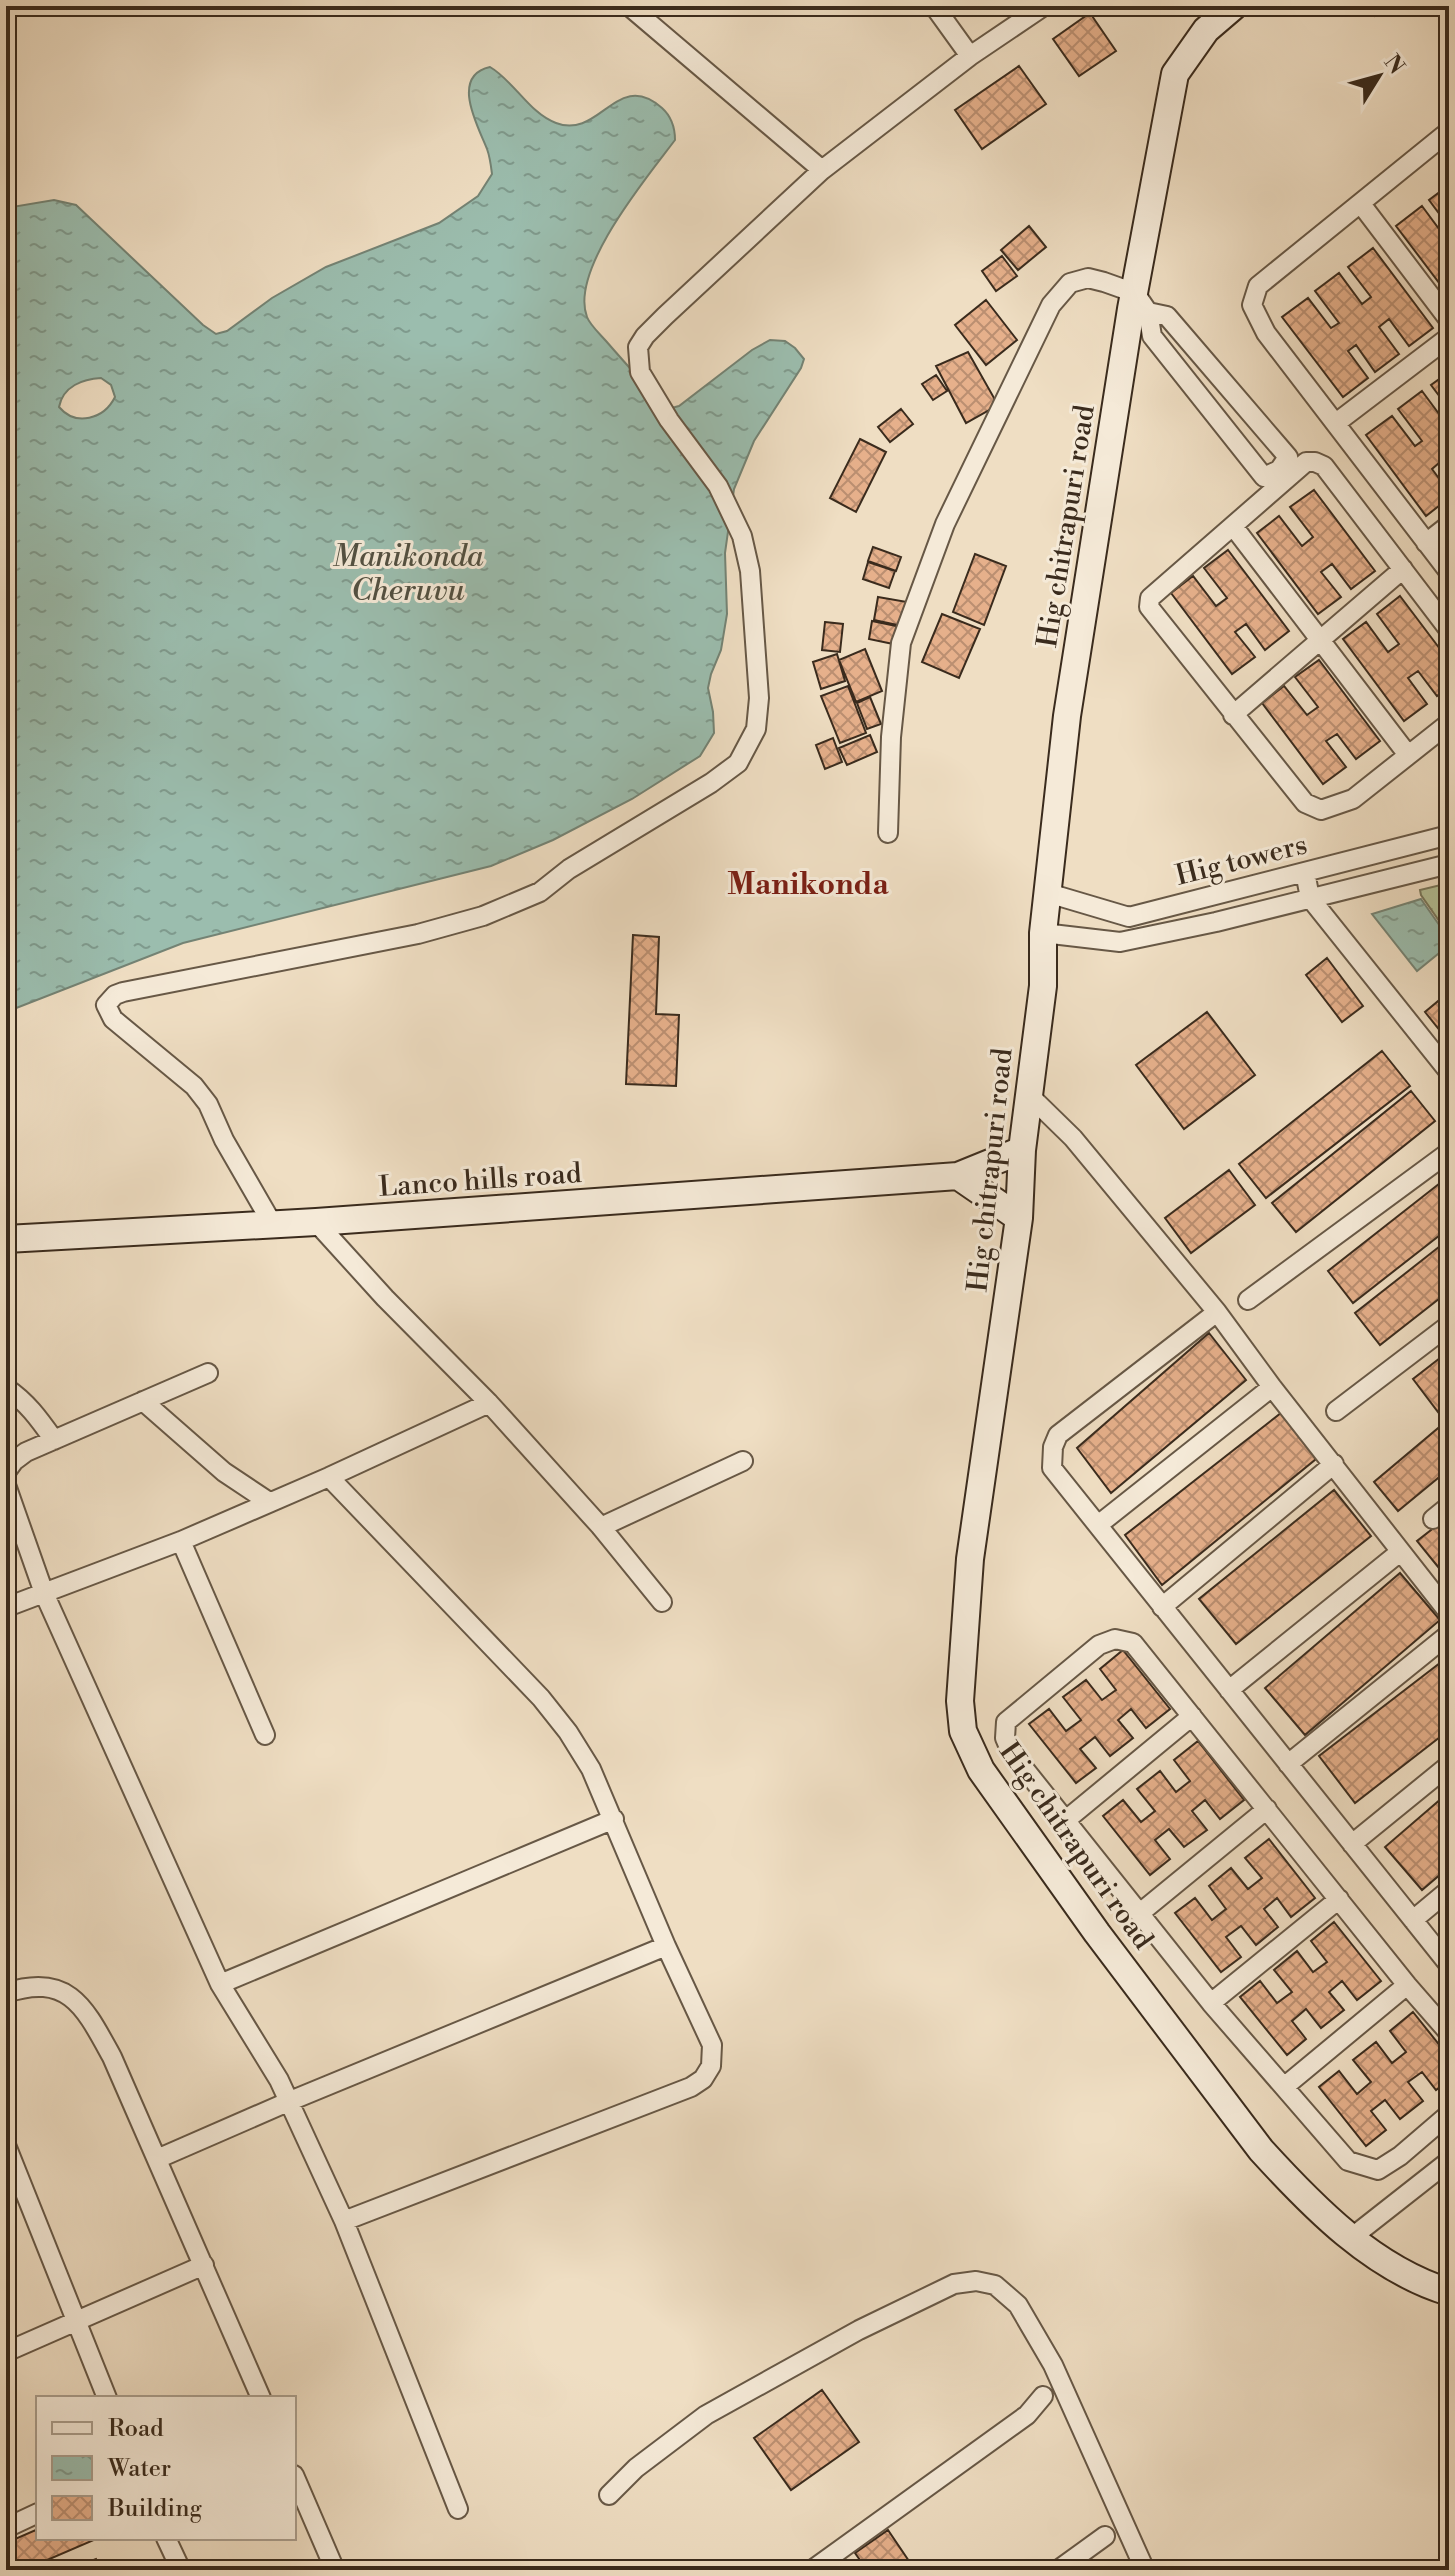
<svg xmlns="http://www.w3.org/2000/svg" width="1455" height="2576" viewBox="0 0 1455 2576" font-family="'Libre Bodoni',serif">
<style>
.grass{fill:url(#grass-tufts);stroke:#77765a;stroke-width:2}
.water{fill:url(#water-ripples);stroke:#748374;stroke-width:2;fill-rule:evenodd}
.building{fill:url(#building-cross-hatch);stroke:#3a2b1d;stroke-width:2}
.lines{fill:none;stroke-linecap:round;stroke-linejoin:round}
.street-casing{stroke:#675846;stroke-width:22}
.secondary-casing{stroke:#3a2b1d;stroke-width:30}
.street{stroke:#f5ead8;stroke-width:18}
.secondary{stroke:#f5ead8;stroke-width:26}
.labels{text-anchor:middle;stroke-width:6;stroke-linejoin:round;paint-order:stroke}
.street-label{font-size:28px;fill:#3a2b1d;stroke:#f5ead8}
.water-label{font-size:30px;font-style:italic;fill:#525041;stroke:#f5ead8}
.neighbourhood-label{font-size:30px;font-weight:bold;fill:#7a1f14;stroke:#f5ead8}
</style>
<defs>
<pattern id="grass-tufts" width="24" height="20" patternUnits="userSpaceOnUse" patternTransform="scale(2)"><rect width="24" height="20" fill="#b4c298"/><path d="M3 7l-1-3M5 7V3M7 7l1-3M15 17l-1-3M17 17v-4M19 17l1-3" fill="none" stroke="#939e7b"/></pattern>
<pattern id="water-ripples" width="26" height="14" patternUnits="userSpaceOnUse" patternTransform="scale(2)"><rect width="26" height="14" fill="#9bbdae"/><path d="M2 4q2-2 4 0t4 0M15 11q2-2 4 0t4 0" fill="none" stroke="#7f9a8d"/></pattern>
<pattern id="building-cross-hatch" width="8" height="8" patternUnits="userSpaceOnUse" patternTransform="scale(2)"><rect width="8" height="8" fill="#e6b08b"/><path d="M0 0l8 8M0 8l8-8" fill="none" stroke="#bb8f71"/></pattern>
</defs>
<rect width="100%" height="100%" fill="#efdec3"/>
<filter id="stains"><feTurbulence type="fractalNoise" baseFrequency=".0025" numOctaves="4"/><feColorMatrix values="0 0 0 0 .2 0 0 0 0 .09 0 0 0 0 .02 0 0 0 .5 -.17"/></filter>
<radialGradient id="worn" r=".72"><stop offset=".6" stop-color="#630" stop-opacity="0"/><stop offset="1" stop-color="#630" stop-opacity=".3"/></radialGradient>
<path class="grass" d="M1449 883V935L1421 895 1420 890Z"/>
<path class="water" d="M490 67C514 81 529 113 556 123 600 140 617 68 662 108 672 117 675 127 675 140 648 176 569 270 587 317 590 325 600 334 606 341 626 364 646 387 668 409L679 406 752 350 770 340 785 341 795 348 804 359 801 368 754 441 734 489 725 553 727 614 721 650 711 674 708 688 713 712 714 733 700 756 632 799 553 840 491 866 183 943 6 1012V208L54 200 76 205 203 325 216 334 227 331 272 298 326 267 439 223 478 196 492 174C491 166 490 157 487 149 479 128 449 76 490 67ZM101 378 111 385 115 397C104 419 76 427 59 407 63 386 83 379 101 378Z
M1421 899 1449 939V945L1417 971 1372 914Z"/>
<path class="building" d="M1368 6H1391L1375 16Z
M1090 13 1116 51 1079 76 1053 39Z
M1019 66 1046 104 982 149 955 110Z
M1449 185V227L1429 200Z
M1422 206 1445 237 1449 234V296L1396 226Z
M1029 226 1046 247 1018 270 1001 250Z
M1373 248 1433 328 1409 346 1389 319 1379 327 1399 354 1375 372 1356 345 1348 351 1368 378 1343 397 1282 317 1308 298 1331 328 1339 323 1315 291 1339 273 1362 304 1371 297 1348 267Z
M1002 256 1017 276 996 291 982 271Z
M986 300 1017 340 986 365 955 325Z
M968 352 998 405 966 423 936 366Z
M1449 372V409L1431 385Z
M936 375 947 391 933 400 922 384Z
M1422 391 1445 422 1449 420V476L1439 463 1432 469 1449 492V498L1426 516 1366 435 1392 416 1415 446 1422 441 1398 409Z
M901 409 913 424 890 442 878 427Z
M860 439 886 452 856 512 830 498Z
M1314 490 1375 571 1351 589 1332 564 1321 572 1341 597 1318 614 1257 533 1279 516 1302 546 1313 537 1290 507Z
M873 547 901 557 896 571 868 561Z
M1228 550 1289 631 1265 650 1246 624 1235 632 1255 657 1232 674 1171 593 1193 576 1216 606 1227 598 1204 568Z
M975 554 1006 566 984 625 953 612Z
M868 562 895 571 889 588 863 579Z
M1400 596 1449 661V687L1437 696 1418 671 1408 678 1427 704 1404 721 1343 639 1366 622 1388 652 1399 644 1377 614Z
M878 597 907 602 902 626 874 620Z
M942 614 980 629 959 678 922 662Z
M872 621 901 627 898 645 869 639Z
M825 622 843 624 840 652 822 650Z
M865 649 882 691 856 702 839 660Z
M837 654 845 681 821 689 813 662Z
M1319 660 1380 741 1356 759 1337 734 1326 741 1346 767 1323 784 1262 703 1284 686 1307 715 1318 707 1295 677Z
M848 686 866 733 840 743 821 696Z
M870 697 881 724 867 729 857 703Z
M870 735 877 752 847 765 839 748Z
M833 738 842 762 825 769 816 745Z
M633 935 659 937 656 1014 679 1015 676 1086 626 1084Z
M1327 958 1363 1006 1342 1022 1306 975Z
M1449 992V1042L1425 1012Z
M1207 1012 1255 1075 1184 1129 1136 1065Z
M1382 1051 1410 1086 1266 1198 1239 1164Z
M1411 1091 1435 1121 1296 1232 1272 1203Z
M1229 1170 1255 1205 1191 1253 1165 1218Z
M1449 1176V1228L1353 1303 1328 1271Z
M1449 1239V1291L1380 1345 1355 1313Z
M1209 1333 1246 1380 1111 1493 1077 1448Z
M1449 1351V1403L1438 1412 1413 1379Z
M1281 1413 1316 1459 1162 1585 1125 1535Z
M1443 1424 1449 1431V1469L1398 1511 1374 1482Z
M1334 1490 1371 1536 1236 1644 1199 1599Z
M1449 1516V1568L1443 1573 1417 1541Z
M1400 1573 1440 1620 1305 1735 1265 1688Z
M1123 1650 1170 1709 1146 1728 1131 1709 1118 1720 1133 1738 1110 1756 1095 1737 1080 1749 1096 1768 1076 1783 1029 1724 1049 1709 1066 1731 1081 1720 1063 1697 1086 1680 1102 1700 1116 1690 1100 1669Z
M1449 1656V1730L1355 1803 1319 1756Z
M1198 1741 1244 1800 1220 1819 1205 1800 1192 1811 1207 1830 1184 1847 1169 1829 1155 1840 1170 1859 1150 1875 1103 1816 1123 1800 1141 1822 1155 1811 1137 1789 1160 1771 1176 1792 1190 1781 1174 1760Z
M1449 1792V1867L1422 1890 1385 1847Z
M1269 1839 1315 1898 1291 1917 1277 1898 1264 1909 1278 1927 1256 1945 1241 1926 1226 1937 1241 1957 1221 1972 1175 1913 1195 1898 1212 1920 1226 1909 1209 1886 1231 1868 1248 1889 1262 1878 1245 1858Z
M1334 1922 1381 1981 1357 2000 1342 1981 1329 1992 1344 2010 1321 2028 1306 2009 1292 2021 1306 2039 1287 2055 1240 1997 1260 1981 1277 2003 1292 1992 1274 1970 1297 1951 1313 1972 1327 1962 1311 1941Z
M1413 2012 1449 2057V2080L1436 2090 1422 2072 1408 2082 1423 2101 1400 2119 1385 2100 1371 2111 1386 2130 1366 2146 1319 2087 1339 2071 1357 2094 1371 2082 1353 2060 1376 2042 1392 2063 1406 2052 1390 2031Z
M822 2390 859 2442 791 2490 754 2438Z
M38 2529V2538L96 2539 24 2570H6V2543Z
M888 2530 915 2570H867L855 2553Z
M96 2559 100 2570H67Z"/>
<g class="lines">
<defs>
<path id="street" d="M629 6 822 170
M934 6 970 56
M1449 134 1443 136 1258 286 1252 305 1266 333 1449 572
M1361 204 1449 320
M1148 312 1167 316 1282 450 1288 457 1279 470
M1336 423 1449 337
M1233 526 1408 755
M1426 543 1449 525
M1449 630 1324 466 1315 462H1306L1150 598 1149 607 1305 803 1321 810 1353 799 1449 723
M1233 715 1403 569
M888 833 891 737 901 643 945 524 1051 305 1070 283 1088 278 1104 282 1135 293 1148 312 1152 336 1264 477 1279 470
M1305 872 1310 898 1449 1072
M1048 893 1129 917 1449 835
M1043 933 1120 942 1216 922 1449 864
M1029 1095 1073 1138 1217 1312 1272 1387 1449 1613
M316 1222 385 1298 489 1403 601 1527 662 1602
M273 1225 224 1140 208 1104 194 1086 113 1019 106 1005 115 995 123 992 418 934 483 916 540 892 569 869 711 783 738 763 756 729 759 698 750 571 742 536 718 486 669 420 640 372 638 347 645 336 665 316 822 170 970 56 1044 6
M1248 1300 1449 1152
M1217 1312 1058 1435 1053 1447 1052 1468 1449 1965
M6 1388C27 1402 39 1419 54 1440
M143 1401 224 1472 269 1502
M1336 1411 1449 1325
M6 1472 14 1461 26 1452 208 1373
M6 1485 44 1593 220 1984 279 2080 344 2221 691 2087 703 2079 711 2066 712 2045 666 1946 591 1769 568 1732 541 1698 329 1477
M1433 1519 1449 1506
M1098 1525 1272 1387
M601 1527 743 1461
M181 1541 265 1735
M12 1605 181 1541 329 1477 489 1403
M1162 1607 1334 1464
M1229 1690 1400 1552
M1288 1764 1449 1634
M1066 1820 1192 1716
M1352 1844 1449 1765
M1140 1913 1267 1809
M1413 1920 1449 1890
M220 1984 614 1819
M6 1993C69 1972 85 2008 112 2057L261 2398
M1211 2003 1339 1899
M1449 2033 1407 1985 1133 1643 1115 1639 1099 1645 1006 1722 1005 1738 1011 1752 1211 2003 1348 2161 1378 2170 1400 2156 1449 2114
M1284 2087 1407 1985
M6 2145 107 2398
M157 2159 290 2101 666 1946
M344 2221 458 2509
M1351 2238 1449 2161
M6 2352 204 2265
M294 2475 335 2570
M609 2495 636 2468 706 2415 859 2330 954 2284 976 2281 995 2285 1018 2305 1053 2365 1145 2570
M6 2528 38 2513
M166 2538 181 2570
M812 2570 1027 2415 1043 2396
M1058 2570 1105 2536"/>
<path id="secondary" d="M1234 6 1206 30 1175 74 1131 309 1067 716 1043 933V986L1022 1150 1019 1218 970 1559 960 1701 963 1731 981 1770 1097 1933 1261 2150C1313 2207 1373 2269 1449 2292
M958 1176 1019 1218
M6 1239 316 1222 958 1176 1022 1150"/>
</defs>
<use href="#street" class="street-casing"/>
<use href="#secondary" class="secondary-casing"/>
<use href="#street" class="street"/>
<use href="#secondary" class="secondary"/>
</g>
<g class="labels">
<g class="street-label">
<text transform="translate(1065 526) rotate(-81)" y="10">Hig chitrapuri road</text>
<text transform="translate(1241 859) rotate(-14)" y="10">Hig towers</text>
<text transform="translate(989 1170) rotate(-84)" y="10">Hig chitrapuri road</text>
<text transform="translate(480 1179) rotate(-4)" y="10">Lanco hills road</text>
<text transform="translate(1077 1845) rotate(55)" y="10">Hig chitrapuri road</text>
</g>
<g class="water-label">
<text x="408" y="566">Manikonda<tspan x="408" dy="34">Cheruvu</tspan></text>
</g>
<g class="neighbourhood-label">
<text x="808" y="894">Manikonda</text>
</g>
</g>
<rect width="1455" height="2576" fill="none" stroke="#efdec3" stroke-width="32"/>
<rect x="8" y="8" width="1439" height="2560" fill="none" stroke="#3a2b1d" stroke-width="4"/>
<rect x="16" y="16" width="1423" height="2544" fill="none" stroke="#3a2b1d" stroke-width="2"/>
<rect x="36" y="2396" width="260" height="144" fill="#f5ead8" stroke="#aa9e8d" stroke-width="2"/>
<rect x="52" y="2422" width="40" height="12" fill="#f5ead8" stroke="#aa9e8d" stroke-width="2"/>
<text x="108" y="2436" font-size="24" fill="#3a2b1d">Road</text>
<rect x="52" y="2456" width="40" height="24" fill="url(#water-ripples)" stroke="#aa9e8d" stroke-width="2"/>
<text x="108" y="2476" font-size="24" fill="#3a2b1d">Water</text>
<rect x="52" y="2496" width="40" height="24" fill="url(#building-cross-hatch)" stroke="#aa9e8d" stroke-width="2"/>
<text x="108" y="2516" font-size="24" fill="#3a2b1d">Building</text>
<g transform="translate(1379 76) rotate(53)" stroke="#f5ead8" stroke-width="6" paint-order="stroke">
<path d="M0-6L14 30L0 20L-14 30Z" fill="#3a2b1d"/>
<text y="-12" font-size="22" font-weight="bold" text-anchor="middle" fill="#3a2b1d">N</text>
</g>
<rect width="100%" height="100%" filter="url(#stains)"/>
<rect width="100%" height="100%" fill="url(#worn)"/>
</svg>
